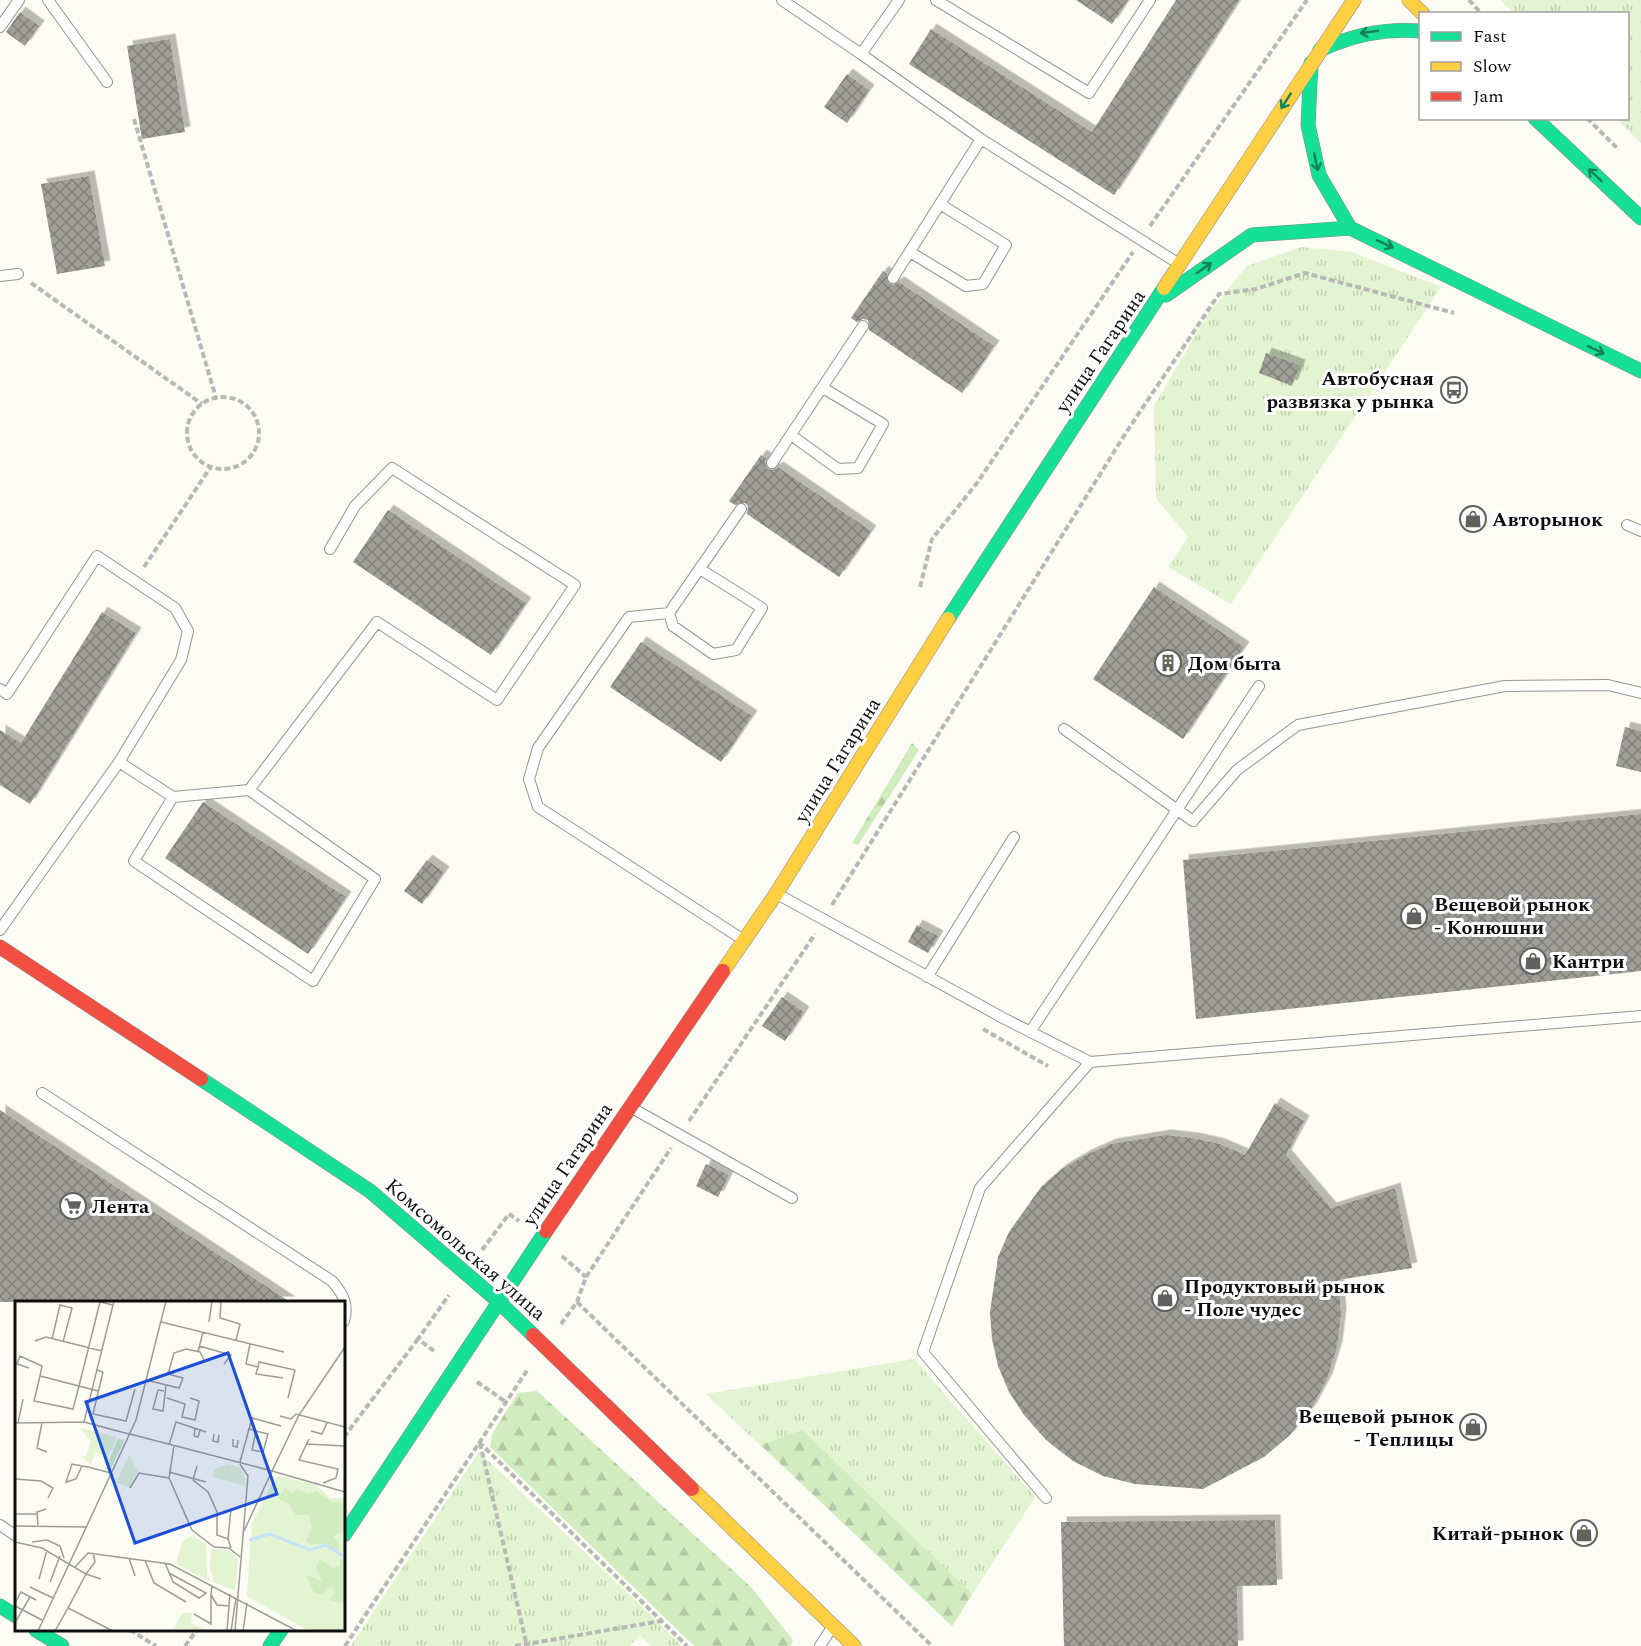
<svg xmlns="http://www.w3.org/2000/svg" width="1641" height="1646" viewBox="0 0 1641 1646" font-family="Spectral,serif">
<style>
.grass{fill:url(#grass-tufts)}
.forest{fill:url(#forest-firs)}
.building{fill:url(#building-cross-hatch);filter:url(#shadow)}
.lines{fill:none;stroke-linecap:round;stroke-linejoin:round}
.lane-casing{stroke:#959592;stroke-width:12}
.fast-casing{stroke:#8c8b88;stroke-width:15}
.slow-casing{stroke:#8c8b88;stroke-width:15}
.jam-casing{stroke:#8c8b88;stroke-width:15}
.path{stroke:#b8b8b7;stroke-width:4;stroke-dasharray:6 3;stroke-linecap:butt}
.lane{stroke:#fffefd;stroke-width:10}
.fast{stroke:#16e098;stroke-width:14}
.slow{stroke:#ffcf43;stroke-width:14}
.jam{stroke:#f24e42;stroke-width:14}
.oneway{stroke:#12825a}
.labels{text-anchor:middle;stroke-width:6;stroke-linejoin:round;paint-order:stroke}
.street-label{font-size:20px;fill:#0e0e0e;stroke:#fff}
.poi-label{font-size:20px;font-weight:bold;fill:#0e0e0e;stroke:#fff;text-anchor:start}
.inset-river{fill:none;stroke:#c6e2fa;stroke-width:3}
.inset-road{fill:none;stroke:#9d9c98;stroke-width:1.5}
.view{fill:#1d4ed8;fill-opacity:0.15;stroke:#1d4ed8;stroke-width:3}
.inset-edge{fill:none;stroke:#0e0e0e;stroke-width:3}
</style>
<defs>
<pattern id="grass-tufts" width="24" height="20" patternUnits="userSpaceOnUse" patternTransform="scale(1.5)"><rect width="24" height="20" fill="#e2f4d1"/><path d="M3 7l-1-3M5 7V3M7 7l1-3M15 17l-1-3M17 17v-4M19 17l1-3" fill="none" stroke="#c1d0b2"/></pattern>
<pattern id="forest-firs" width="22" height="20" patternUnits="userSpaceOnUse" patternTransform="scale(1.5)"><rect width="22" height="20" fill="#d1ecbf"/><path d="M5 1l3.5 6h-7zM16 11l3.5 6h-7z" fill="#b2c9a3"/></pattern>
<pattern id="building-cross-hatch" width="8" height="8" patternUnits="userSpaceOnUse" patternTransform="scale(1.5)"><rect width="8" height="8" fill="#9f9e99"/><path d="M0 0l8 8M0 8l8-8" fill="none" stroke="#807f7b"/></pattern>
<filter id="shadow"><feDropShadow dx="5.5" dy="-5.5" stdDeviation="0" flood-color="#0004"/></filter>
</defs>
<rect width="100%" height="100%" fill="#fcfbf4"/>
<path class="grass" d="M1500 0H1641V143L1617 119 1628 118V14L1514 13Z
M1301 247 1352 252 1441 287 1231 604 1168 567 1188 537 1156 498 1154 406 1208 314 1247 266Z
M914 1359 1035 1497 952 1626 706 1394Z
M479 1452 657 1621 682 1646H651L640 1635 630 1646H351Z"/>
<path class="forest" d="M912 743 919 750 858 845 852 843Z
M537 1391 751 1587 793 1640 791 1646H694L490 1447 492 1434 518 1393Z
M802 1430 972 1594 952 1626 761 1445Z"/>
<path class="building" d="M1076 0H1128L1112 24Z
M1176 0H1239L1114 195 909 64 931 29 1092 132Z
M20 12 39 26 25 46 6 32Z
M170 39 185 132 142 139 127 46Z
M847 74 869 90 847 123 824 107Z
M89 176 105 266 57 274 41 184Z
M883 271 887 274 889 284 893 285 899 282 994 346 962 393 869 330 868 320 863 319 857 322 851 318Z
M1266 353 1300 365 1292 386 1259 373Z
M761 455 766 458 765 463 767 469 772 470 778 467 871 531 839 577 747 514 748 506 745 503 735 505 729 501Z
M388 510 526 603 491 655 353 562Z
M1154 587 1244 647 1183 739 1093 679Z
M102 612 136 633 30 804 0 785V730L21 743Z
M641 642 752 716 721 762 610 687Z
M1625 727 1641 731V772L1616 766Z
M203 802 346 897 308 954 165 858Z
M1641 814V971L1196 1019 1183 860Z
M427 860 444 872 422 904 404 891Z
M917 925 938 936 928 953 908 942Z
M782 997 804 1012 785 1041 762 1026Z
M1275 1103 1304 1121 1286 1155 1331 1208 1395 1188 1412 1268 1338 1280 1341 1314 1337 1347 1327 1379 1311 1409 1290 1435 1264 1457 1203 1489 1135 1484 1103 1476 1073 1461 1046 1440 1024 1415 1009 1392 998 1366 992 1339 990 1312 998 1257 1009 1232 1041 1187 1062 1169 1086 1155 1111 1144 1165 1135 1193 1138 1220 1144 1245 1155Z
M0 1110 290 1302H0Z
M706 1164 729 1175 718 1197 696 1186Z
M1275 1520 1277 1585 1237 1586 1238 1646H1064L1061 1522Z"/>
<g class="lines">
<defs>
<path id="lane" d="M48 0 107 82
M782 0 861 54
M899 0 861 54 981 139 1176 262
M936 0 1089 93 1150 0
M0 27 19 0
M910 252 966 286 983 284 1006 245 940 204
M0 276 18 274
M893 278 981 139
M791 435 838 469 858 468 883 424 823 388
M772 463 863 326
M741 509 669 613 629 617 538 748 529 779 538 807 742 939
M1627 525 1641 531
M669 613 673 626 713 654 736 650 762 608 700 569
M0 689 7 694 97 556 175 608 188 631 181 660 119 762 0 930
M1064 729 1193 821 1237 770 1298 725 1505 686 1608 685 1641 693
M119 762 173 797 249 790 375 879 313 981 134 861 173 797
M249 790 377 622 497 700 575 585 392 468 355 506 330 549
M779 895 1005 1019 1090 1062 1641 1016
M927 977 1014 837
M1030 1032 1259 686
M42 1093 332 1281C343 1294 349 1304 344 1321
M632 1108 792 1198
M1046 1498 923 1352 980 1188 1090 1062
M0 1525 16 1536
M820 1646 831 1629"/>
<path id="fast" d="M1320 50C1353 35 1384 28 1420 31
M1311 63 1308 125 1319 175 1350 228
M1535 118 1641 218
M1166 295 1252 235 1350 228 1641 371
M948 619 1164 288
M201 1079 370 1191 498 1301 533 1335
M344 1535 546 1231
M0 1606 16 1616
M36 1630 62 1646
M270 1646 281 1630"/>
<path id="slow" d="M1409 0 1423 14
M1164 288 1354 0
M723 971 776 894 948 619
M692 1489 854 1646"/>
<path id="jam" d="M0 947 201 1079
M546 1231 723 971
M533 1335 692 1489"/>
</defs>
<use href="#lane" class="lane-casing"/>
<use href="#fast" class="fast-casing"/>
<use href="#slow" class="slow-casing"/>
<use href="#jam" class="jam-casing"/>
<path class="path" d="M1469 0 1482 14
M1587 118 1619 150
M134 119 216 398
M1150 226 1307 0
M31 283 202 404
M187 433a36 36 0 1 1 72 0a36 36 0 1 1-72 0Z
M144 567 210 468
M920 587 932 539 977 483 1133 252
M832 905 1127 431 1219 294 1256 289 1305 273 1454 313
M983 1029 1048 1066
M689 1121 815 934
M482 1250 509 1214 519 1221
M562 1256 586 1277
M577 1302 932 1646
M561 1324 577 1302 586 1277 671 1148
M434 1351 418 1339 449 1295
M477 1382 506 1402
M344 1437 418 1339
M479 1442 687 1646
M480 1443 527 1646
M130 1630 156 1646
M185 1646 197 1630
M345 1646 528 1369
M515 1646 661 1621"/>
<use href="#lane" class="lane"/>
<use href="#fast" class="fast"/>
<use href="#slow" class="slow"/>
<use href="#jam" class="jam"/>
</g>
<defs><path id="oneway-shaft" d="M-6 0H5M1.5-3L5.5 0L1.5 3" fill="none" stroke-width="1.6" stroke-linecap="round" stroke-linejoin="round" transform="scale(1.5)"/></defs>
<g class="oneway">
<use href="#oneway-shaft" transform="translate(1369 32) rotate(172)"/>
<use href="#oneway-shaft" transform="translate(1286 101) rotate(123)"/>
<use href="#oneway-shaft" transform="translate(1316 162) rotate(78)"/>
<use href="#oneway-shaft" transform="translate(1595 175) rotate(-137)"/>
<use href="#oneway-shaft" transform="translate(1385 244) rotate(25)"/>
<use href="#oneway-shaft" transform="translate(1204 268) rotate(-35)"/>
<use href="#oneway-shaft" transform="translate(1596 350) rotate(25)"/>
</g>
<defs>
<symbol id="bus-ring" viewBox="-11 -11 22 22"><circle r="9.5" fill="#fff" stroke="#61615e" stroke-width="1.5"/><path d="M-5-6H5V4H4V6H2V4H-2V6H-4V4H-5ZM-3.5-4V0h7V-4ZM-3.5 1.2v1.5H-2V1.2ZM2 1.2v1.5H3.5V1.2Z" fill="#61615e"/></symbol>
<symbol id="shop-ring" viewBox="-11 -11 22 22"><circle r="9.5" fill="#fff" stroke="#61615e" stroke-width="1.5"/><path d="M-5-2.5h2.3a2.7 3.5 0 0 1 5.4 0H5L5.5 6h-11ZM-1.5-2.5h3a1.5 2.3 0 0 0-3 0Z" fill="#61615e"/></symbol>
<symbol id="building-ring" viewBox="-11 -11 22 22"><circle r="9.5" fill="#fff" stroke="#61615e" stroke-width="1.5"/><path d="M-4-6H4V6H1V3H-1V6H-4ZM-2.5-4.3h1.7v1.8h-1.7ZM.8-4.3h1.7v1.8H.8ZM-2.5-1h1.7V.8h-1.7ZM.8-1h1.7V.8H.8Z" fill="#61615e"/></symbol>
<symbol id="supermarket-ring" viewBox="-11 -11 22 22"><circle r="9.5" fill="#fff" stroke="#61615e" stroke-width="1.5"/><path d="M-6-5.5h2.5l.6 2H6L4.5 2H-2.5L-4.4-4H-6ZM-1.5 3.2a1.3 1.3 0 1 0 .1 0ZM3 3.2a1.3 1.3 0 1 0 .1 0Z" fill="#61615e"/></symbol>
</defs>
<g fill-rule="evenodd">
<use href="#bus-ring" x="1439" y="375" width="30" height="30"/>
<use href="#shop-ring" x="1458" y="504" width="30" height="30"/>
<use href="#building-ring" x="1153" y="648" width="30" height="30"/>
<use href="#shop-ring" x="1399" y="901" width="30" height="30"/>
<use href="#shop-ring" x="1518" y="946" width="30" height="30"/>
<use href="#supermarket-ring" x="58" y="1191" width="30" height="30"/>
<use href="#shop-ring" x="1150" y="1283" width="30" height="30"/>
<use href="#shop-ring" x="1458" y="1412" width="30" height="30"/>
<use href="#shop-ring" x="1569" y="1518" width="30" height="30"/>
</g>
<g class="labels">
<g class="street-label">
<text transform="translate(1100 351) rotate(-56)" y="7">улица Гагарина</text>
<text transform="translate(837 760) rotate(-58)" y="7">улица Гагарина</text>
<text transform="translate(567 1164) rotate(-56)" y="7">улица Гагарина</text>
<text transform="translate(466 1249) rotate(41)" y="7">Комсомольская улица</text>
</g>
<g class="poi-label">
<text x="1434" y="385" text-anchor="end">Автобусная<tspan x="1434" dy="23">развязка у рынка</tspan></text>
<text x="1492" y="526">Авторынок</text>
<text x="1188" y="670">Дом быта</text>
<text x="1434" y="911">Вещевой рынок<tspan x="1434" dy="23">- Конюшни</tspan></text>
<text x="1552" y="968">Кантри</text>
<text x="92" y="1213">Лента</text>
<text x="1184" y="1293">Продуктовый рынок<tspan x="1184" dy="23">- Поле чудес</tspan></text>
<text x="1454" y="1423" text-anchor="end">Вещевой рынок<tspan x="1454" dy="23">- Теплицы</tspan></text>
<text x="1564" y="1540" text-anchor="end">Китай-рынок</text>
</g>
</g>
<g transform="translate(15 1301)">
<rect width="330" height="330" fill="#fcfbf4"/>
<path d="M65 127 102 136 87 169 90 155 81 151 76 163 67 156 71 155 76 140ZM114 154 123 171 114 186 101 182ZM212 163 227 167 231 185 197 176 199 169ZM265 175 301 184 315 197H330V323L326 330H294L232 295 237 222 260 177ZM176 235 191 243 192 273 196 281 161 263 167 241ZM196 248 213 249 223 258 220 290 199 281 195 268ZM167 312H177L176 322 191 330 159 327Z" fill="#e2f4d1"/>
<path d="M103 137 109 140 95 169H90ZM270 187 278 192 283 188 293 193 301 190 317 201 330 202V230L318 235 325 244 322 249 308 242 295 244 291 240 297 226 294 214H281L273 202 263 198ZM325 257 330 261 329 302 314 299 320 291 315 286 308 294 299 292 291 274 307 280 301 267 305 258 318 267 325 265Z" fill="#d1ecbf"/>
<path class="inset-river" d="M234 239 255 233 295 249 311 244 330 256"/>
<path class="inset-road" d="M206 0 205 17 225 23 221 39M146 21 269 51M194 21 197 0M37 38 45 4 57 7 48 41M20 40 31 36 87 50M235 43 231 63 243 66 244 61 280 69 273 97M184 45 216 54 209 63M330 46 284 114 257 170 330 191M183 51 188 31M243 66 241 73 268 77M14 67 2 63 5 55 27 65 25 75 64 85 85 1 98 4M82 69 88 71 78 113 111 120 120 88M25 75 19 100 58 108 64 85 83 90M131 79 164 87 168 77 153 73 159 52 171 48 185 51 190 61M149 90 143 89 138 108 148 110 151 85M152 97 170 103 167 116 180 119 184 100 175 97M265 115 276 118 281 113 330 126M69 121 99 0M0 122 69 121 114 133M3 122 8 98M27 122 22 147 32 151M180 128 179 135 183 136 185 129M234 128 237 117 266 125M296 130 307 133 312 122M115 133 257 170 229 230M199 133 198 140 203 141 204 134M218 138V145L222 146 223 139M294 138 284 159 323 168 321 177 308 182M292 143 330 145M154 144 161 121 191 131M159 145 154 177 177 229 199 246 214 247 225 256M225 161 234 128 241 130 237 149 248 151 253 133 241 130M67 165 61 178 51 181 57 163 67 165 73 166 96 172M182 165 178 179 193 191 202 211V234L213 238 216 247M154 171 191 181M0 178 26 180 38 187 33 197M115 187 124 172 154 177M0 213H22M23 224 22 211 31 208M0 225 72 226M213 238 216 208M0 241 27 247 71 273 53 307 98 330M17 241 32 239 45 245 49 257M78 252 80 261 71 273 86 278M114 257 120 275M130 259 139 282 171 301M150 262 158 281 184 297 191 292 154 272M60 266 73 252 155 263 282 330M24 278 32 249M35 281 45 255M197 284 196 294 202 304 214 305M15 286 38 297M0 302 6 291 21 299M0 305 27 319M179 313 196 323V294M1 320 15 296M23 330 121 119 151 0M40 330 53 307M212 330 215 293M216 330 221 297M220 330 233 175 225 163M228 330 232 302"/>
<path class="view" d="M213 52 262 193 120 242 71 101Z"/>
<rect width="330" height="330" class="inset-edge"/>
</g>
<rect x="1419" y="12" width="210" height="108" fill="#ffffff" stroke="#9f9f9f" stroke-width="1.5"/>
<rect x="1431" y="32" width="30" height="9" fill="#16e098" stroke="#9f9f9f" stroke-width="1.5"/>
<text x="1473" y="42" font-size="18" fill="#0e0e0e">Fast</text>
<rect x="1431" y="62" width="30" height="9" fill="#ffcf43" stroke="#9f9f9f" stroke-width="1.5"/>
<text x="1473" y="72" font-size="18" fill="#0e0e0e">Slow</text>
<rect x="1431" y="92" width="30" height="9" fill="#f24e42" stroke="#9f9f9f" stroke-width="1.5"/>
<text x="1473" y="102" font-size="18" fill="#0e0e0e">Jam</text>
</svg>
